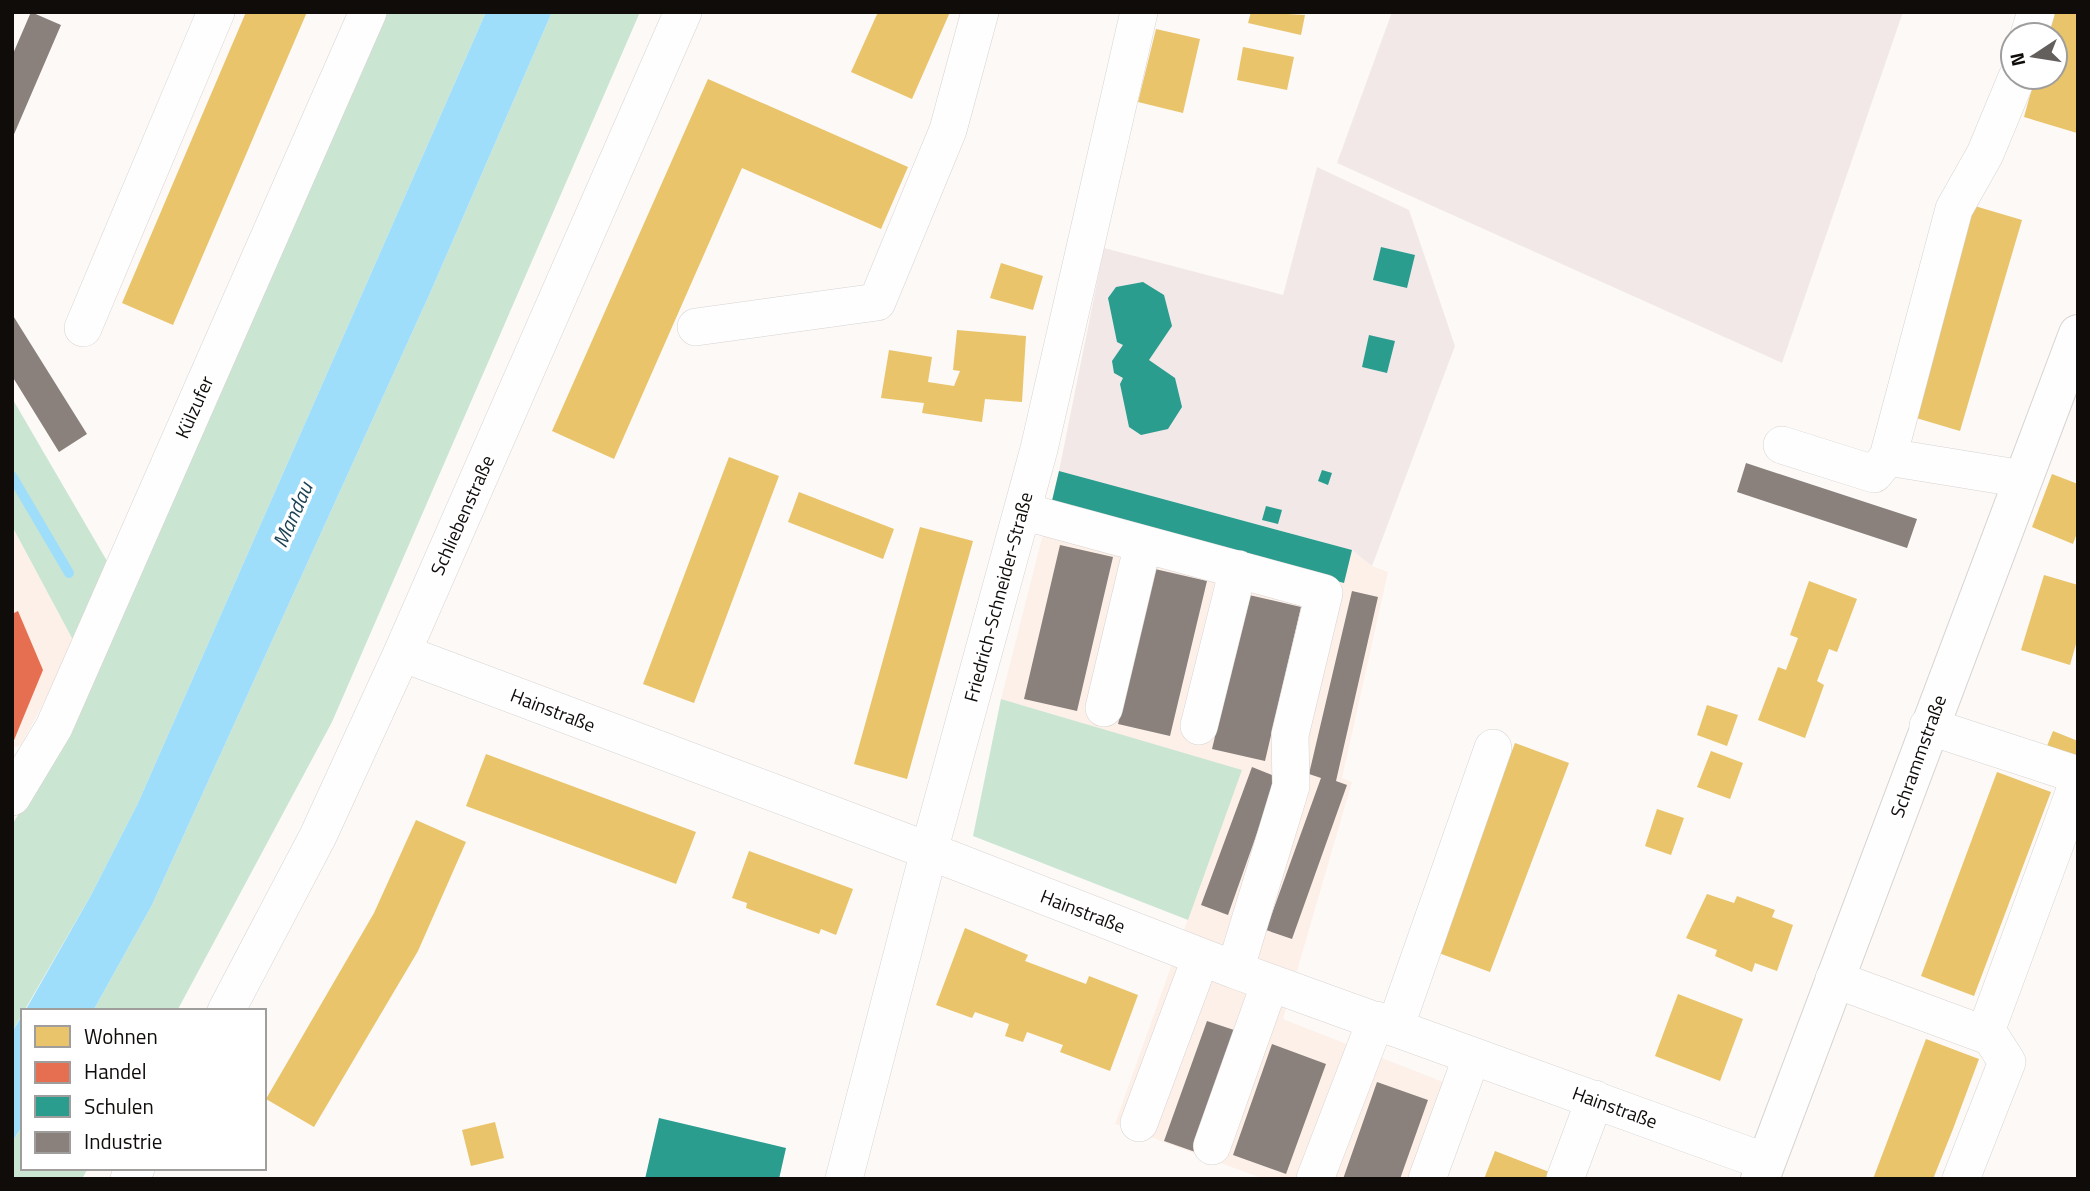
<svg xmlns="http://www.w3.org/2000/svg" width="2090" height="1191" viewBox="0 0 2090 1191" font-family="'Titillium Web',sans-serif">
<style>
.built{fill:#fdf0e9}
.education{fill:#f2e8e8}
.green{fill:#cbe5d3}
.water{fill:#9fdefb}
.homes{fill:#e9c46a}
.shops{fill:#e76f51}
.schools{fill:#2a9d8f}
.industry{fill:#8a817c}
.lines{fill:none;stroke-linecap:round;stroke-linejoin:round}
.stream{stroke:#9fdefb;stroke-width:10}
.minor-casing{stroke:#d7d3d1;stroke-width:38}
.major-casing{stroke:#d7d3d1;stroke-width:40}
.minor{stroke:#fffefe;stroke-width:37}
.major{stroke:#fffefe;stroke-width:38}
.labels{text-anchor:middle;stroke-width:7;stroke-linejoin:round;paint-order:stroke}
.street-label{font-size:19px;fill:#100c0a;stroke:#fff}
.water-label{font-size:21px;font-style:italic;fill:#1b4355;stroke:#fff}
</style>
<rect width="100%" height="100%" fill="#fcf9f7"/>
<path class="built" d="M1059 471 1352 550 1372 566 1388 572 1342 778 1352 782 1283 1019 1471 1093 1441 1179H1264L1115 1124 1241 770 1001 699Z
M12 526 73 640 53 685 21 745 12 748Z"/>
<path class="education" d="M1392 12H1903L1782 363 1337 163Z
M1317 167 1409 210 1455 346 1372 566 1352 550 1059 471 1104 248 1283 295Z"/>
<path class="green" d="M387 12H486L138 803 90 897 12 1032V825L67 735Z
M552 12H640L332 722 177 1011H93L152 905 431 291Z
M12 398 107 561 73 640 12 526Z
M1001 699 1242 770 1188 920 973 836Z
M23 1125V1168H88L82 1179H12V1142Z"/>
<path class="water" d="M486 12H552L431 291 152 905 93 1011H25L90 897 138 803Z
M23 1014V1125L12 1142V1032Z"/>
<path class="homes" d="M246 12H307L173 325 122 303Z
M878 12H950L912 99 851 72Z
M1251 12 1305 15 1301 35 1248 23Z
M2053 12H2078L2077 133 2024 117 2035 77H2055V35H2047Z
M1156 29 1200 39 1183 113 1138 102Z
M1243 47 1294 57 1287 90 1237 80Z
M708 79 908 167 881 229 742 168 614 459 552 431Z
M1968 204 2022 220 1960 431 1906 415Z
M1001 263 1043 276 1033 310 990 298Z
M957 330 1026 336 1022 402 985 399 982 422 922 413 924 403 881 398 889 350 932 357 928 382 954 386 960 371 953 370Z
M729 457 779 476 694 703 643 684Z
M2052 474 2078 484V530L2073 544 2032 527Z
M799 492 894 529 883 559 788 522Z
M920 527 973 541 907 779 854 764Z
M2044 575 2078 585V637L2070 665 2021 650Z
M1809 581 1857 599 1837 652 1829 649 1817 681 1824 685 1805 738 1758 720 1778 667 1786 670 1798 638 1790 635Z
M1707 705 1738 715 1727 746 1697 735Z
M2053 731 2078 741V758L2047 746Z
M1515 743 1569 763 1490 972 1436 952Z
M1711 751 1743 763 1730 799 1697 787Z
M486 754 696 832 676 884 466 806Z
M1997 772 2051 792 1974 996 1921 976Z
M1657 809 1684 818 1671 855 1645 846Z
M416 820 466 842 418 951 314 1127 266 1099 374 913Z
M749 851 853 889 836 935 821 929 819 934 746 908 747 903 732 898Z
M1707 894 1734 903 1737 896 1775 910 1772 917 1793 925 1777 971 1755 963 1752 972 1715 956 1717 950 1686 938Z
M965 928 1028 955 1025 961 1086 984 1089 976 1138 995 1110 1071 1060 1052 1063 1045 1027 1032 1023 1042 1005 1036 1009 1024 975 1012 972 1018 936 1005Z
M1678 994 1743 1019 1720 1081 1655 1056Z
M1926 1039 1979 1059 1953 1129 1933 1179H1873Z
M495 1122 504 1158 471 1166 462 1130Z
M1495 1151 1552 1173 1549 1179H1484Z"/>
<path class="shops" d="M18 611 43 670 12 745V614Z"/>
<path class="schools" d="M1381 247 1415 255 1407 288 1373 280Z
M1143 282 1164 295 1172 326 1149 360 1175 378 1182 407 1168 429 1141 435 1129 427 1120 384 1123 378 1114 373 1112 361 1123 345 1117 342 1108 298 1116 287Z
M1369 335 1395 341 1387 373 1362 367Z
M1322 470 1332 473 1328 485 1318 481Z
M1059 471 1352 550 1344 583 1051 505Z
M1266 506 1282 510 1278 524 1262 520Z
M659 1118 786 1148 779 1179H645Z"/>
<path class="industry" d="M31 12 61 25 12 139V56Z
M12 314 87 434 59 452 12 376Z
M1746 463 1917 519 1907 548 1737 492Z
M1060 545 1113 557 1077 711 1024 699Z
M1155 569 1207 581 1170 736 1118 724Z
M1352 591 1378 597 1336 781 1347 785 1292 939 1266 930 1321 778 1309 774Z
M1249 595 1301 607 1265 761 1212 749Z
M1252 767 1277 777 1228 915 1201 905Z
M1207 1021 1237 1031 1198 1153 1164 1141Z
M1272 1044 1326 1064 1286 1174 1233 1155Z
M1377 1082 1428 1100 1400 1179H1343Z"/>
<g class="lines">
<path class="stream" d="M12 476 69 573"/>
<defs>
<path id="minor" d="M2029 35 2036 12
M696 327 877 302 948 130 980 12
M83 328 216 12
M1782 445 1874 474 1888 457 2023 479
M1888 457 1954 209 1985 154 2017 77
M1022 511 1324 593 1290 735 1291 786 1235 970
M402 653 929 851 1235 970 1766 1162
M1104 708 1143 544
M1199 726 1238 569
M1928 726 2078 775
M12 797 54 727 368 12
M1834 979 1991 1037 2007 1062 1961 1179
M226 1011 318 836 402 653 683 12
M1395 1028 1493 748
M1985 1034 2078 782
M1139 1123 1201 957
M1212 1146 1270 983
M129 1179 136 1168
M844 1179 929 851 1039 449 1139 12
M1315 1179 1376 1020
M1427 1179 1472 1056
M1565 1179 1595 1099"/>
<path id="major" d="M1760 1179 2078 334"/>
</defs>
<use href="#minor" class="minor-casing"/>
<use href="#major" class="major-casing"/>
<use href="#minor" class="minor"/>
<use href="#major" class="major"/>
</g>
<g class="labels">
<g class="street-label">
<text transform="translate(194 407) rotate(-66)" y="7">Külzufer</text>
<text transform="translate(462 515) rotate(-66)" y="7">Schliebenstraße</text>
<text transform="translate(998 597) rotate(-75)" y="7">Friedrich-Schneider-Straße</text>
<text transform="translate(553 710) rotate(21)" y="7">Hainstraße</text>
<text transform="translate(1918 756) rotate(-70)" y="7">Schrammstraße</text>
<text transform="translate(1083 911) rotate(21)" y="7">Hainstraße</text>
<text transform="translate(1615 1107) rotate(20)" y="7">Hainstraße</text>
</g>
<g class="water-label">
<text transform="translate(293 515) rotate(-66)" y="7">Mandau</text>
</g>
</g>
<rect width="2090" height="1191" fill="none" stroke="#100c0a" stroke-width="28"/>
<rect x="21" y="1009" width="245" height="161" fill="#ffffff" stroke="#9f9e9d" stroke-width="2"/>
<rect x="35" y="1026" width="35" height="21" fill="#e9c46a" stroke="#9f9e9d" stroke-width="2"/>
<text x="84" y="1044" font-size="21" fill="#100c0a">Wohnen</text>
<rect x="35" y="1062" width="35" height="21" fill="#e76f51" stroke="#9f9e9d" stroke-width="2"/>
<text x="84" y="1079" font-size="21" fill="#100c0a">Handel</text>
<rect x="35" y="1096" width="35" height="21" fill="#2a9d8f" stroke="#9f9e9d" stroke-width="2"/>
<text x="84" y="1114" font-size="21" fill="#100c0a">Schulen</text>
<rect x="35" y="1132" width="35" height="21" fill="#8a817c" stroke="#9f9e9d" stroke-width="2"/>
<text x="84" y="1149" font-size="21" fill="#100c0a">Industrie</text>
<g transform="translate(2034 56) rotate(258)"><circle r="33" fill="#ffffff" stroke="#9f9e9d" stroke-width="2"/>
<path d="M0-5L12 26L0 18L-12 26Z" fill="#635f5d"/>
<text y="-10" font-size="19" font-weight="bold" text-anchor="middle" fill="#100c0a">N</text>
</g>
</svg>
